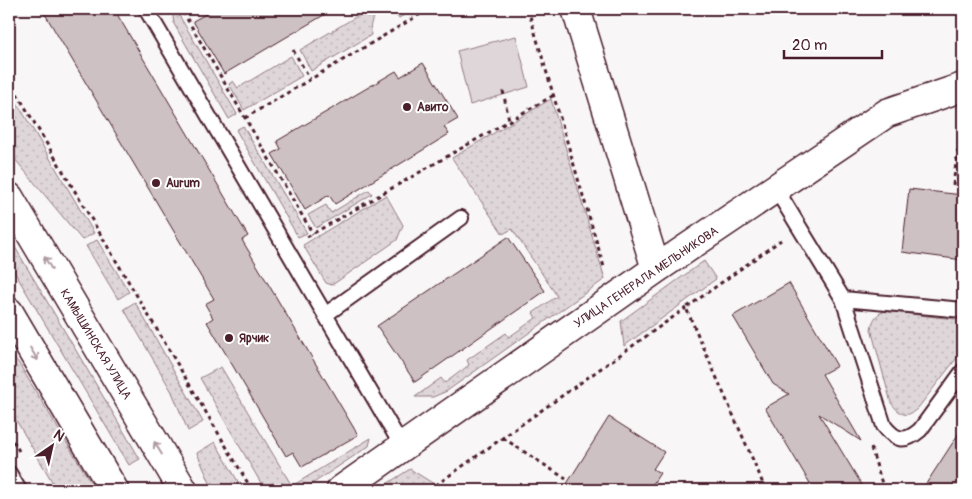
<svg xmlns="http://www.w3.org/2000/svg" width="972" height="499" viewBox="0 0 972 499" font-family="Pangolin,sans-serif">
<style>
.grass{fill:url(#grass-dots);stroke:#947a82}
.park{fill:#ded6d9;stroke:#947a82}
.building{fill:#cdc1c4;stroke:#4a1f2b}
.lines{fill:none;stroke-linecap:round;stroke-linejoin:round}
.lane-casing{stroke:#4a1f2b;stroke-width:18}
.street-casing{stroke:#4a1f2b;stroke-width:31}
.secondary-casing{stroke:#4a1f2b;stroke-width:31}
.path{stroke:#4a1f2b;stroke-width:3;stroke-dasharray:4 4;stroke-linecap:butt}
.lane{stroke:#fff;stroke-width:14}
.street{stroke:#fff;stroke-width:28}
.secondary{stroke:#fff;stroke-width:28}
.oneway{stroke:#ae9aa0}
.poi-dot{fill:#4a1f2b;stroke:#fff;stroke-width:2}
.labels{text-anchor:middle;stroke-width:4;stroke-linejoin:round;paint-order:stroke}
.poi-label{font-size:12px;font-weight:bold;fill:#4a1f2b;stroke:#fff;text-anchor:start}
.street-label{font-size:12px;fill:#4a1f2b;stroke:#fff}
</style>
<defs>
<pattern id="grass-dots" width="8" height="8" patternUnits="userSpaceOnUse" patternTransform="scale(1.25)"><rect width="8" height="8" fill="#ded6d9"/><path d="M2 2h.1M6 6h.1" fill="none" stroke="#c0b7ba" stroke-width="1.8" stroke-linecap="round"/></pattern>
</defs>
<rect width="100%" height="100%" fill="#f8f6f7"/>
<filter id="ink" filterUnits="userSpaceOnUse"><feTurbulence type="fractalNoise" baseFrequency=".02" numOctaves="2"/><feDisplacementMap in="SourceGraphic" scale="10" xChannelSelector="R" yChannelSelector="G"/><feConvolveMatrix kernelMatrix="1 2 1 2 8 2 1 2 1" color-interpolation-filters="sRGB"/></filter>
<g filter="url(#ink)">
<path class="grass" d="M369 9H414L399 18 389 11C375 11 368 22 371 35L311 71 300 50Z
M176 10 237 114 229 119 174 24 173 16Z
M291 56 302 76 244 110 229 84 233 81 238 88Z
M9 89 94 233 82 240 9 152Z
M551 99 605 279 447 391 433 397H415L441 378 445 383 469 365 467 360 506 333 509 337 536 318 533 313 557 296 512 229 503 234 452 158Z
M243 126 307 233 298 237 236 130Z
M369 190 372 194 316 228 308 215 326 205 331 213Z
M386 195 403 225 397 240 332 285 326 283 303 245Z
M9 237 140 459 129 465 9 263Z
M97 240 129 292 118 299 86 246Z
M704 261 716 279 624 346 621 321Z
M135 302 203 422 188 431 172 392 124 309Z
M884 311 963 320V350L918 408C906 419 901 415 891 403L871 329C873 320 875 315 884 311Z
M9 354 18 362 93 486 86 490H57L9 408Z
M221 367 292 486 371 438 369 446 303 490H265L200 378Z
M215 442 243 490H213L197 453Z
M410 469 434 484 424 490H387L382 487Z"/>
<path class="park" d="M516 36 529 87 470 105 457 51Z"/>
<path class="building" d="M42 9H114L248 236 242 240 358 435 302 467 293 452 286 456 207 322 213 318 205 304 214 299Z
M215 9H334L224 74 193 21Z
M423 63 458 119 444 127 449 134 335 204 329 195 305 210 272 154 281 149 277 141 396 71 400 77Z
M909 189 963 195V260L902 252Z
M508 237 545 291 415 382 377 326Z
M789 283 837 366 822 374 861 441 819 414 865 490H814L765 408 789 394 773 384 733 316Z
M609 417 664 452 653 469 660 473 649 490H563Z
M963 427V490H922Z"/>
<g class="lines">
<defs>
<path id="lane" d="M146 9 402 446
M776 189 843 299 884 426C896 441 905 443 920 430L963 371
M843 299 963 310
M325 315 461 218
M9 473 19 490"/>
<path id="street" d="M576 9 656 269
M341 490 656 269 887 113 963 87"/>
<path id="secondary" d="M9 197 183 490
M9 312 114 490"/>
</defs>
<use href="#lane" class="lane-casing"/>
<use href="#street" class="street-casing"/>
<use href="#secondary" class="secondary-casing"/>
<path class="path" d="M528 9 604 267
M183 12 313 234
M9 16 18 10
M293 50 310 79
M9 80 252 490
M503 91 509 120
M245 118 429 9
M953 185 962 120
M307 237 554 95
M9 434 19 451
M503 438 566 479
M871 448 884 490
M429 490 686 308
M765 490 760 476 686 308 781 240"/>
<use href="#lane" class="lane"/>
<use href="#street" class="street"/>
<use href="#secondary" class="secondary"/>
</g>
<defs><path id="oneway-shaft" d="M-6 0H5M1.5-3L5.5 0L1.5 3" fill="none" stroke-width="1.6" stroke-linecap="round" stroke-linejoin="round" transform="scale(1.25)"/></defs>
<g class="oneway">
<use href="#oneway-shaft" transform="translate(48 263) rotate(-121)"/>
<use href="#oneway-shaft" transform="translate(34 354) rotate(59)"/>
<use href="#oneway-shaft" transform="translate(158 448) rotate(-121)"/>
</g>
</g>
<g class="poi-dot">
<circle cx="407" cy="107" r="5"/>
<circle cx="156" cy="183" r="5"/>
<circle cx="229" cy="338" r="5"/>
</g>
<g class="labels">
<g class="poi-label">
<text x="417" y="111">Авито</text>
<text x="166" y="187">Aurum</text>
<text x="239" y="342">Ярчик</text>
</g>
<g class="street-label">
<text transform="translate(646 277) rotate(-34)" y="4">УЛИЦА ГЕНЕРАЛА МЕЛЬНИКОВА</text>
<text transform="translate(96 344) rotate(59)" y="4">КАМЫШИНСКАЯ УЛИЦА</text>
</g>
</g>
<rect width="972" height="499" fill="none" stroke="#fff" stroke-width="30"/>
<rect x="15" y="15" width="942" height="469" fill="none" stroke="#4a1f2b" stroke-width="2" filter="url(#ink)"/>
<g transform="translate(52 446) rotate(34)" stroke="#ffffff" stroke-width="4" paint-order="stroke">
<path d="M0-4L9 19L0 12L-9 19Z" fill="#4a1f2b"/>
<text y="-8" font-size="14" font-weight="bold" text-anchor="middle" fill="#4a1f2b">N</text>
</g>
<path d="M784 50v8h98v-8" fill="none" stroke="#4a1f2b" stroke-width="2.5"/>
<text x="792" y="50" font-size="15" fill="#4a1f2b" stroke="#ffffff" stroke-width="4" paint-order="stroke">20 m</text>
</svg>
